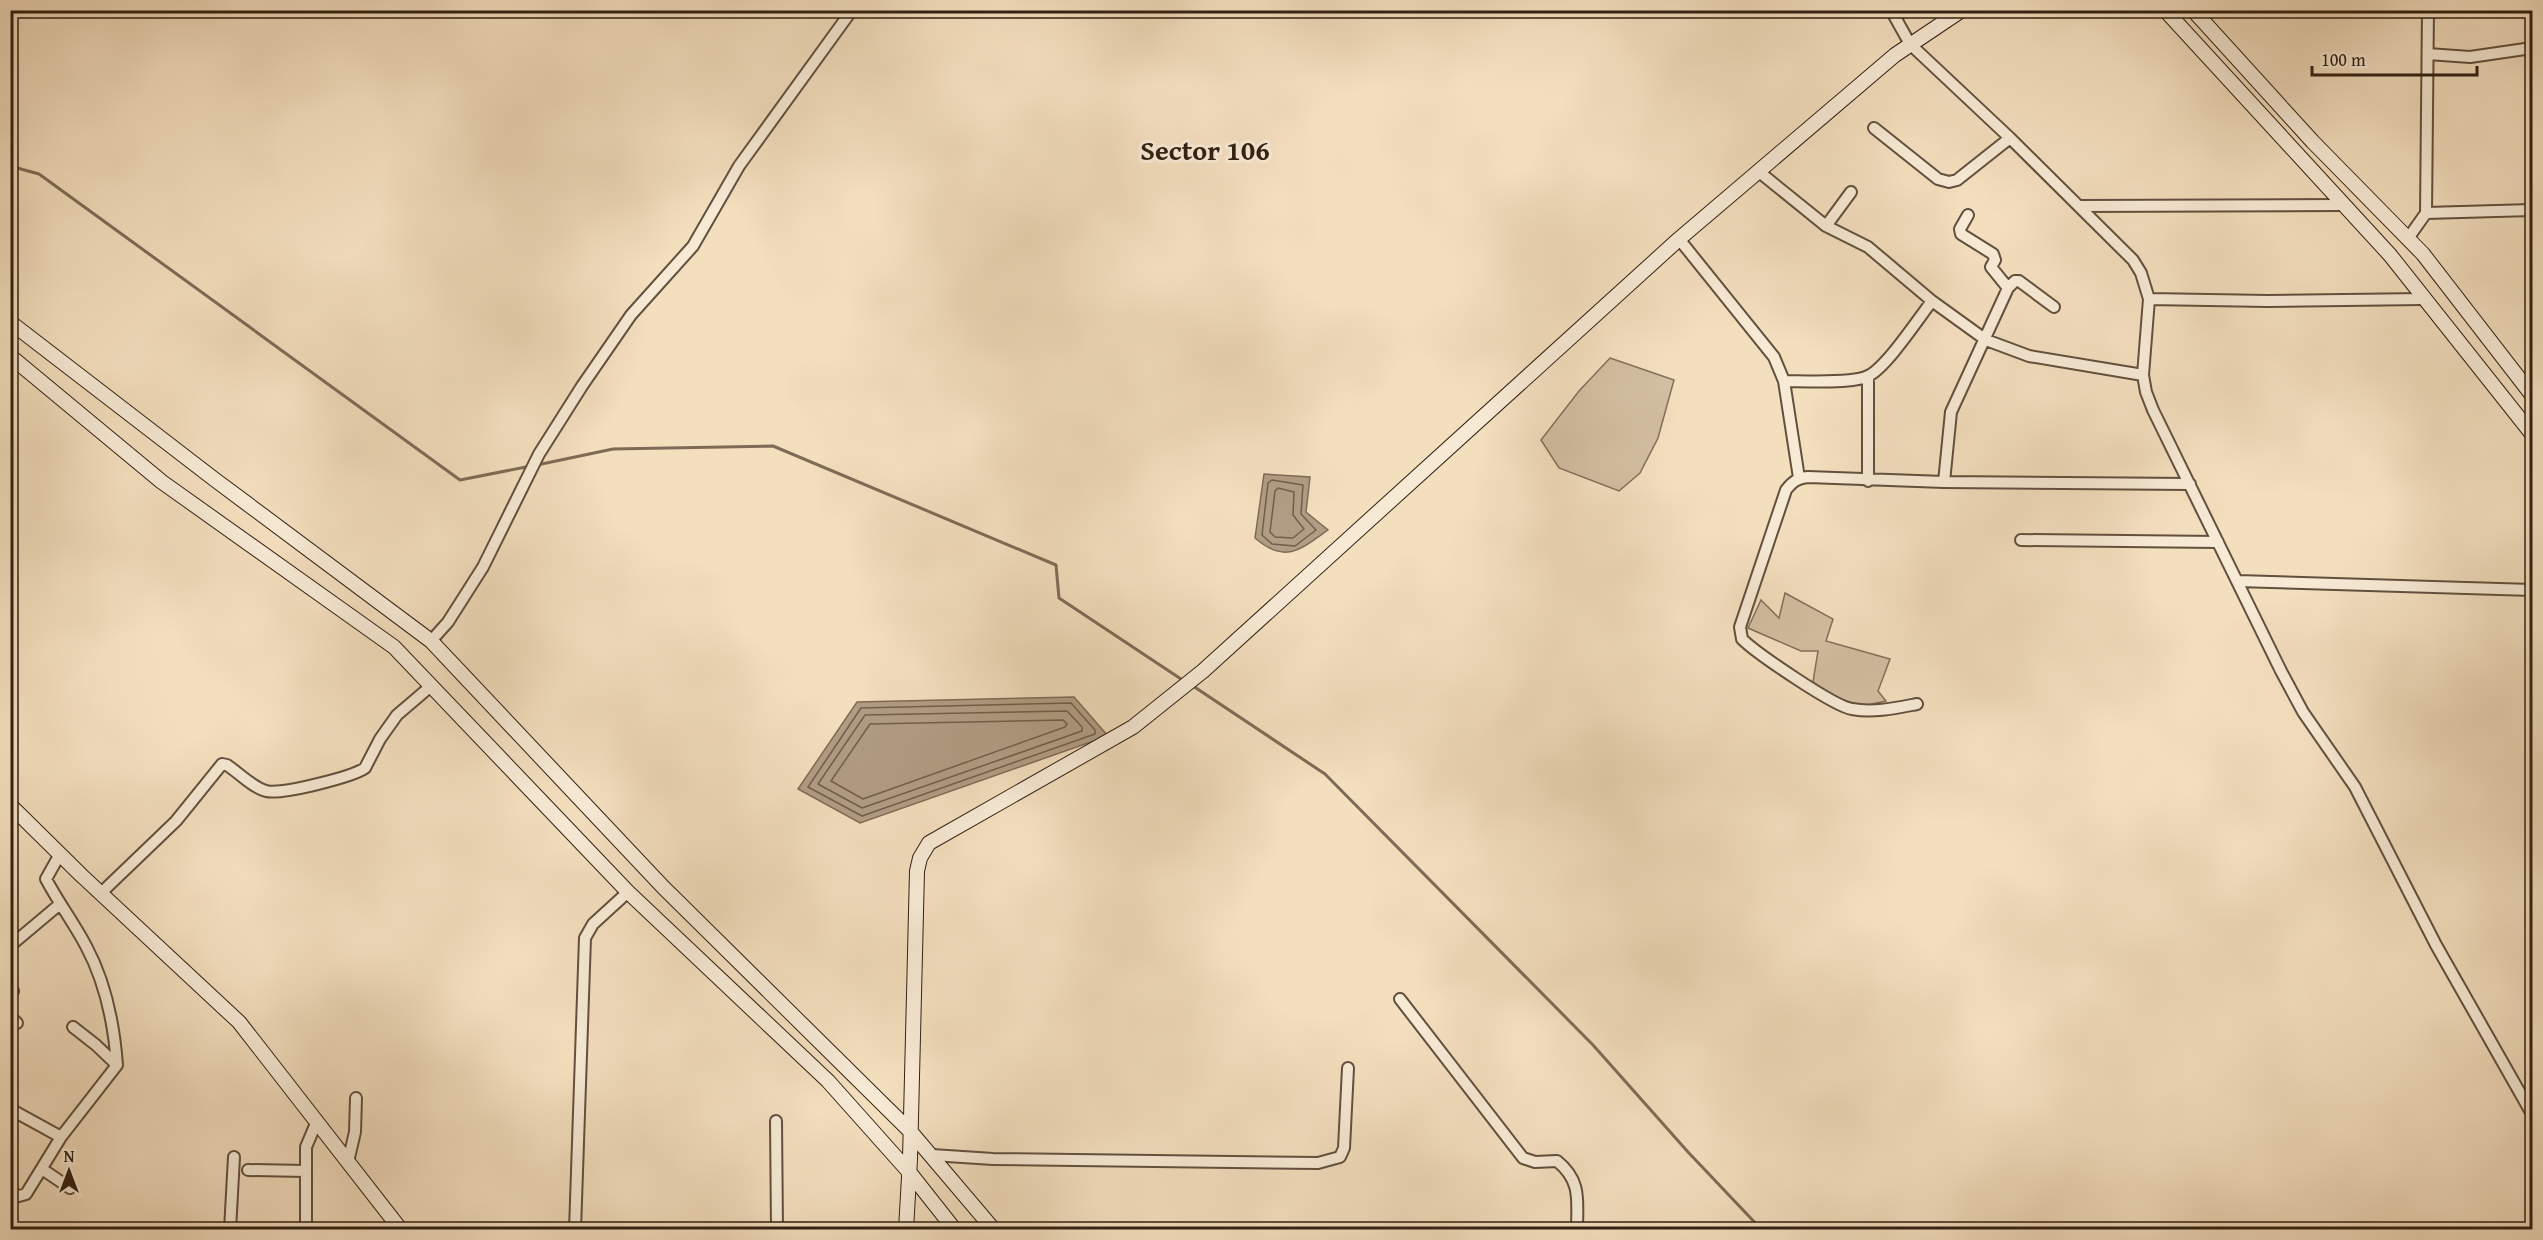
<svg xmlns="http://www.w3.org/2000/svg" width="2543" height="1240" viewBox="0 0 2543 1240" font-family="'Gentium Book Plus',serif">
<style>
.green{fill:#d2bea1;stroke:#826f5a;stroke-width:1.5}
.water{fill:#b19d84;stroke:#7e6b56;stroke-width:1.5}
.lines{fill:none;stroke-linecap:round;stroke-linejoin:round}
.shore{stroke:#715e4b;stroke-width:1.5}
.stream{stroke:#7e6b56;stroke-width:3}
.street-casing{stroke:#62503d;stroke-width:14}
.secondary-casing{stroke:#312012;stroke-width:16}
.street{stroke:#f7ead5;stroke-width:10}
.secondary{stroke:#f7ead5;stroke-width:14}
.labels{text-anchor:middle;stroke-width:6;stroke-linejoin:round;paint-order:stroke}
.district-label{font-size:28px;font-weight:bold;fill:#312012;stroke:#f7ead5}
</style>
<rect width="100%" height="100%" fill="#f3debe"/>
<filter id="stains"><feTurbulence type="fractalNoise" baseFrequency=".00333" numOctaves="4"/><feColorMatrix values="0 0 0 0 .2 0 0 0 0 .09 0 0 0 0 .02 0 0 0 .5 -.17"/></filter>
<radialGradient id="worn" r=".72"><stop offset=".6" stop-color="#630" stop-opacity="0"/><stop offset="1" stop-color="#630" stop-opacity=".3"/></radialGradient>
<path class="green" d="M1610 358 1674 380 1658 438 1640 473 1619 491 1559 468 1541 440 1579 391Z
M1785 593 1833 619 1826 641 1890 659 1878 691 1886 701 1862 706 1832 696 1813 682 1818 651H1801L1748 628 1761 600 1779 618Z"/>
<path class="water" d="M1264 474 1310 477 1306 512 1328 530C1300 550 1285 564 1255 538Z
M1074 697 1108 736 860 823 798 789 857 702Z"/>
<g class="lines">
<path class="shore" d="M1272 480 1303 485 1301 514 1316 530 1295 546 1272 544 1262 535 1268 483Z
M1278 488 1294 492 1293 515 1304 529 1293 538 1275 537 1270 532 1275 491Z
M1071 703 1095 730V734L862 816 808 787 861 708Z
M1067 711 1082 727V731L862 808 818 784 865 715Z
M1063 720 1067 724 1065 727 863 799 831 781 870 724Z"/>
<path class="stream" d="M10 166 39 174 460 480 531 466
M537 465 613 449 773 446 1056 565 1059 598 1184 681
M1193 686 1325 774 1593 1045 1688 1152 1762 1230"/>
<defs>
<path id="street" d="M1891 10 1910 44 2010 138 2133 260 2141 273 2149 299 2143 375 2146 392 2153 410 2281 671 2303 712 2355 787 2436 945 2532 1114
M2428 54 2470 57 2532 48
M1874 128 1938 179 1949 182 1957 180 2010 138
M1758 171 1826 226 1868 247 1932 301 1986 340 2029 356 2143 375
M2080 206 2344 205
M2426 213 2532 210
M1968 215 1960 229 1961 234 1993 254 1995 260 1991 267 2008 288
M1826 226 1851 192
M2409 237 2426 213 2428 10
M1679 239 1774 357 1784 381 1799 478
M2532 297V321
M2149 299 2268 301 2423 299
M1868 377V481
M1784 381C1803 381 1853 384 1868 376 1886 368 1918 319 1932 301
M1944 482 1951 412 2008 288 2015 281H2019L2054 307
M2021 540 2218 542
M2238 581 2532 590
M431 641 448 622 483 567 539 454 582 386 631 315 693 246 739 166 852 10
M1917 704C1896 708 1874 713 1852 709 1835 707 1756 653 1742 639L1740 627 1786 490C1793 481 1798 478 1808 477L1944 482 2190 484
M101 893 176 821 222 764 227 765C239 773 252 787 266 791 281 795 352 777 365 768L380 739 397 715 431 686
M10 946 60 904
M10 986 13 991 10 997
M1400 999 1523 1158 1535 1162 1557 1161C1582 1181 1577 1201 1577 1230
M10 1016 17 1023
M73 1027 96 1045 116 1064
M10 1109 61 1137
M776 1121 777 1230
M932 1155 993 1159 1318 1163 1340 1157 1344 1148 1348 1068
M348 1162 355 1132 356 1098
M42 1169 70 1188
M248 1170 306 1171
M10 1191 19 1196 26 1194 61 1137 117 1065C114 1024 106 983 86 946 74 923 58 902 46 879L60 854
M230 1230 234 1157
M306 1230V1147L317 1121
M575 1230 585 938 593 924 628 892"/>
<path id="secondary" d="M2165 10 2390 255 2532 434
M2193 10 2313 142 2423 254 2532 395
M10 322 214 479 431 641 663 887 910 1131 994 1230
M10 356 162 482 394 647 628 892 828 1081 910 1173 955 1230
M10 805 81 875 239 1022 401 1230
M906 1230 910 1159 917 871 920 858 929 843 1133 727 1203 671 1679 239 1895 55 1962 10"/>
</defs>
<use href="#street" class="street-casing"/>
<use href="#secondary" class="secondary-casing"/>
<use href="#street" class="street"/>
<use href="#secondary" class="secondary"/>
</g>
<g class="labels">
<g class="district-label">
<text x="1205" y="160">Sector 106</text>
</g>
</g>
<rect width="2543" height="1240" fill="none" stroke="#f3debe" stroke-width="36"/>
<rect x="12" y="12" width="2519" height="1216" fill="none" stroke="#312012" stroke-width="3"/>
<rect x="18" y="18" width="2507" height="1204" fill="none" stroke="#312012" stroke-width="1.5"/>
<g transform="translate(69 1171)" stroke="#f7ead5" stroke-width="4.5" paint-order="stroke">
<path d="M0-4.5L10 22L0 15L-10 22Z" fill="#312012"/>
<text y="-9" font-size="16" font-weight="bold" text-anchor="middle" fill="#312012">N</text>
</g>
<path d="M2312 66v9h165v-9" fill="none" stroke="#312012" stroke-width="3"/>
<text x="2321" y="66" font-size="18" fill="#312012" stroke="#f7ead5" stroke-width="4.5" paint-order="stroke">100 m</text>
<rect width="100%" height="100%" filter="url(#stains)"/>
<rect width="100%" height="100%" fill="url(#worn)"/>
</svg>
